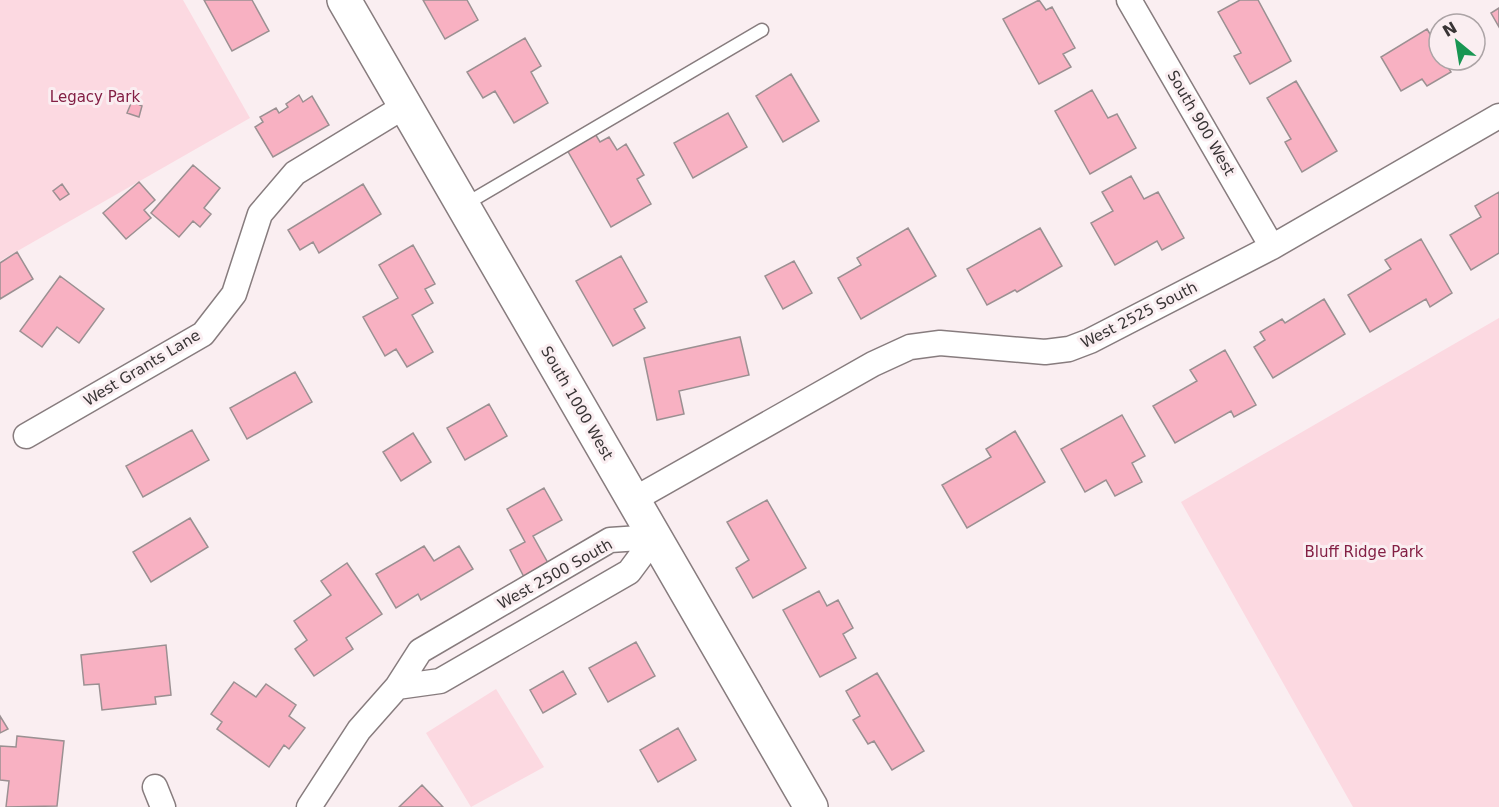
<svg xmlns="http://www.w3.org/2000/svg" width="1499" height="807" viewBox="0 0 1499 807" font-family="'DejaVu Sans',sans-serif">
<style>
.green{fill:#fcd9e1}
.building{fill:#f8b1c2;stroke:#9b9092;stroke-width:1.5}
.lines{fill:none;stroke-linecap:round;stroke-linejoin:round}
.lane-casing{stroke:#877c7e;stroke-width:15}
.street-casing{stroke:#877c7e;stroke-width:27}
.secondary-casing{stroke:#877c7e;stroke-width:36}
.lane{stroke:#fff;stroke-width:12}
.street{stroke:#fff;stroke-width:24}
.secondary{stroke:#fff;stroke-width:33}
.labels{text-anchor:middle;stroke-width:6;stroke-linejoin:round;paint-order:stroke}
.park-label{font-size:15px;fill:#831f44;stroke:#faeef1}
.street-label{font-size:15px;fill:#383435;stroke:#faeef1}
</style>
<rect width="100%" height="100%" fill="#faeef1"/>
<path class="green" d="M0 0H183L250 118 0 261Z
M1499 318V807H1353L1181 502Z
M496 689 544 767 471 807 426 733Z"/>
<path class="building" d="M204 0H252L269 31 232 51Z
M423 0H467L478 20 445 39Z
M1039 0 1046 10 1052 7 1075 48 1063 54 1071 67 1039 84 1003 19Z
M1240 0H1258L1291 61 1250 84 1234 56 1241 53 1218 12Z
M1499 8V27L1491 13Z
M1427 29 1433 39 1439 35V60H1452L1446 64 1451 72 1427 86 1422 79 1401 91 1381 57Z
M525 38 541 66 531 72 548 103 514 123 495 91 483 98 467 72Z
M791 74 819 121 783 142 756 96Z
M1296 81 1337 151 1302 172 1285 142 1291 139 1267 98Z
M1092 90 1108 118 1117 114 1136 148 1090 174 1055 111Z
M299 95 303 102 312 96 329 125 273 157 255 127 263 122 260 117 276 108 279 113 288 107 286 104Z
M132 101 142 106 139 117 127 113Z
M728 113 747 147 693 178 674 143Z
M594 132 600 142 609 137 617 150 626 144 644 175 637 179 651 204 611 227 566 148Z
M193 165 220 188 204 208 211 214 200 227 193 221 179 237 151 213Z
M1131 176 1144 199 1158 192 1184 238 1162 250 1157 241 1115 265 1091 223 1113 211 1102 192Z
M139 182 155 200 144 210 151 218 126 239 103 213Z
M62 184 69 194 60 200 53 191Z
M363 184 381 214 319 253 313 242 300 250 288 230Z
M1499 192V253L1471 270 1450 235 1481 217 1475 206Z
M908 228 936 276 861 319 838 278 861 265 857 258Z
M1040 228 1062 266 1017 292 1015 290 987 305 967 269Z
M1421 239 1452 293 1430 307 1426 299 1370 332 1348 295 1391 269 1385 260Z
M413 245 435 284 425 289 433 303 412 315 433 352 407 367 396 349 385 356 363 317 398 298 379 265Z
M17 252 33 279 0 299V263Z
M621 256 647 302 634 309 645 328 613 346 576 281Z
M794 261 812 293 783 309 765 276Z
M60 276 104 309 79 343 57 327 42 347 20 331Z
M1324 299 1345 334 1273 378 1254 347 1265 340 1260 332 1282 319 1285 323Z
M740 337 749 375 679 391 684 414 657 420 644 358Z
M1225 350 1256 405 1234 417 1231 411 1175 443 1153 406 1197 381 1190 370Z
M295 372 312 402 247 439 230 408Z
M489 404 507 436 465 460 447 428Z
M1122 415 1145 456 1132 463 1142 482 1115 496 1106 480 1085 492 1061 449Z
M192 430 209 460 143 497 126 466Z
M1015 431 1045 482 967 528 942 485 991 457 986 449Z
M413 433 431 462 401 481 383 452Z
M544 488 562 520 533 536 548 563 524 577 510 550 525 542 507 509Z
M767 500 806 568 753 598 736 568 749 560 727 522Z
M190 518 208 547 151 582 133 552Z
M424 546 434 561 459 546 473 569 421 600 418 594 396 608 376 574Z
M347 563 382 614 346 638 353 649 314 676 295 649 307 640 294 621 331 595 321 581Z
M819 591 827 606 838 600 853 628 843 634 856 658 820 677 783 610Z
M636 642 655 676 608 702 589 668Z
M166 645 171 695 155 697 156 704 102 710 99 684 84 685 81 655Z
M563 671 576 694 543 713 530 690Z
M877 673 924 751 892 770 874 741 868 744 853 720 860 716 846 691Z
M234 682 256 697 266 684 296 705 289 716 305 728 289 749 284 745 269 767 217 729 222 722 211 714Z
M0 716 8 729 0 733Z
M678 728 696 760 658 782 640 750Z
M17 736 64 741 57 806 6 807 9 781 0 780V746L16 747Z
M422 785 443 807H399Z"/>
<g class="lines">
<defs>
<path id="lane" d="M464 205 762 30"/>
<path id="street" d="M1129 0 1272 247
M26 436 203 334 234 294 260 214 295 173 405 106
M633 500 873 364 910 347 940 343 1045 352 1069 349 1090 341 1272 247 1499 116
M397 687 440 681 629 572 655 537
M155 787 163 807
M309 807 359 730 397 687 420 651 610 540 655 537"/>
<path id="secondary" d="M344 0 811 807"/>
</defs>
<use href="#lane" class="lane-casing"/>
<use href="#street" class="street-casing"/>
<use href="#secondary" class="secondary-casing"/>
<use href="#lane" class="lane"/>
<use href="#street" class="street"/>
<use href="#secondary" class="secondary"/>
</g>
<g class="labels">
<g class="park-label">
<text x="95" y="102">Legacy Park</text>
<text x="1364" y="557">Bluff Ridge Park</text>
</g>
<g class="street-label">
<text transform="translate(1201 123) rotate(60)" y="5">South 900 West</text>
<text transform="translate(1139 315) rotate(-27)" y="5">West 2525 South</text>
<text transform="translate(142 368) rotate(-31)" y="5">West Grants Lane</text>
<text transform="translate(577 403) rotate(60)" y="5">South 1000 West</text>
<text transform="translate(555 574) rotate(-29)" y="5">West 2500 South</text>
</g>
</g>
<g transform="translate(1457 42) rotate(330)"><circle r="28" fill="#faeef1" stroke="#aca4a6" stroke-width="1.5"/>
<path d="M0-4.5L10 22L0 15L-10 22Z" fill="#189653"/>
<text y="-9" font-size="16" font-weight="bold" text-anchor="middle" fill="#383435">N</text>
</g>
</svg>
